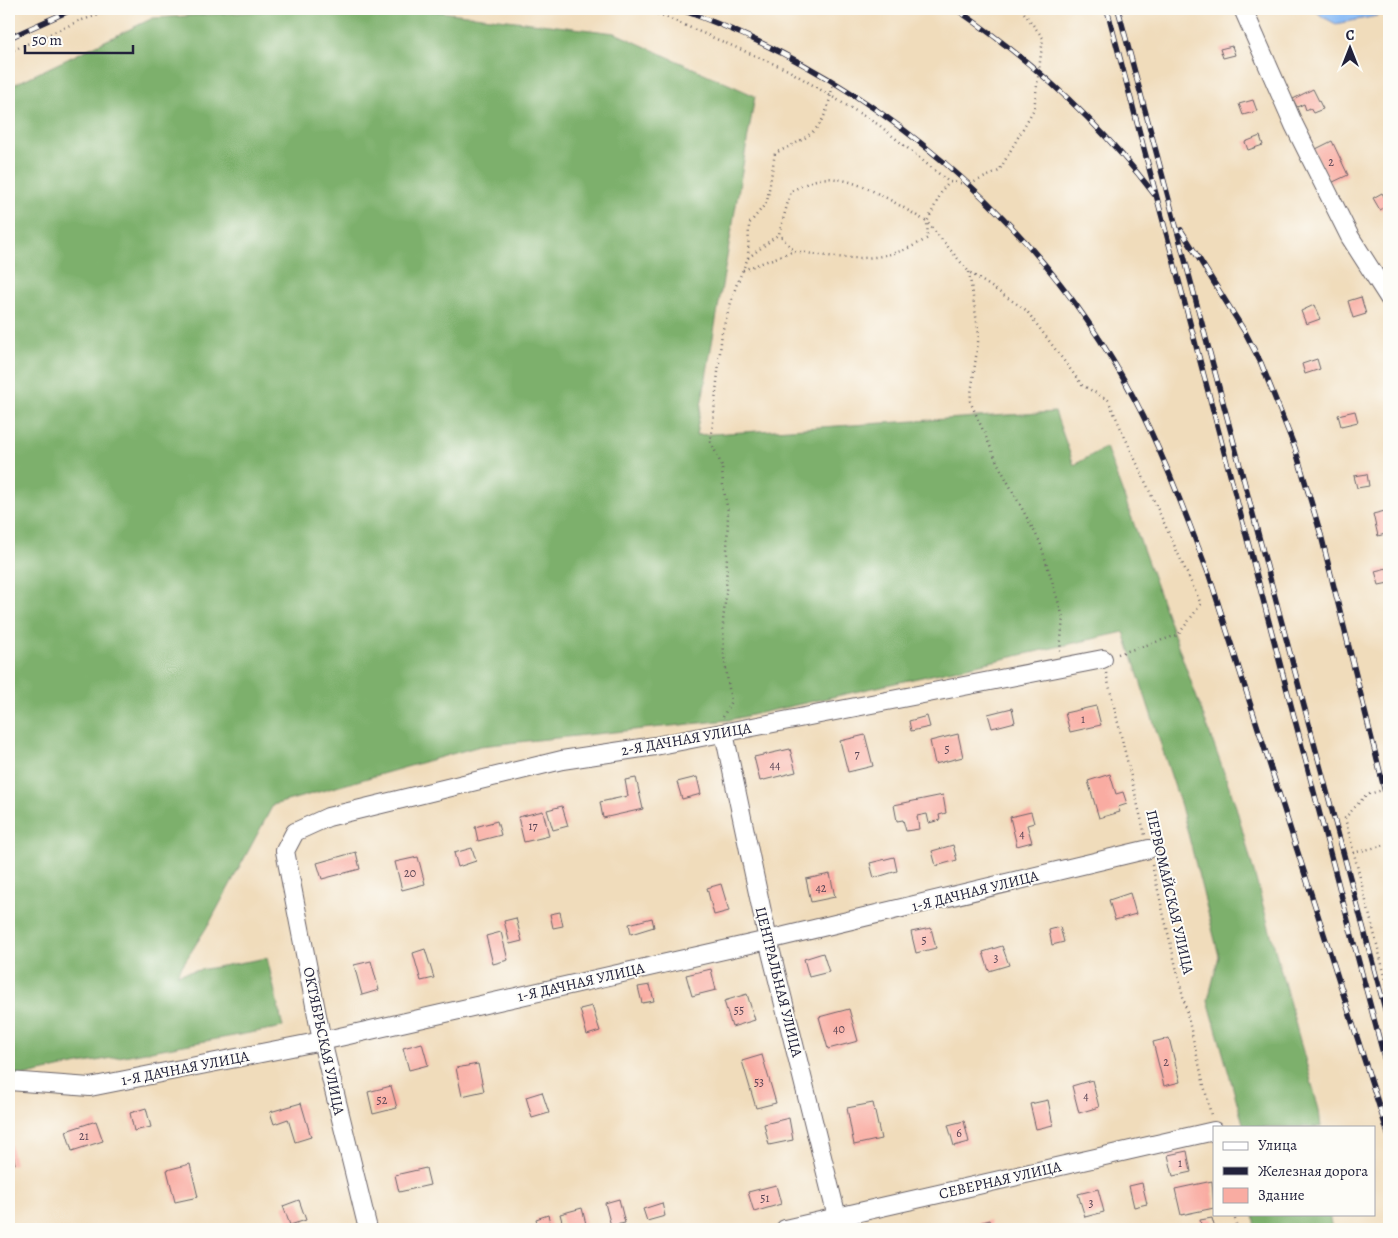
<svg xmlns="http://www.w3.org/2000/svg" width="1398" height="1238" viewBox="0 0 1398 1238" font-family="Alegreya,serif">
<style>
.forest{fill:#7db06c;stroke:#506954}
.water{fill:#87baf5;stroke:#546e98}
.building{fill:#f9aca2}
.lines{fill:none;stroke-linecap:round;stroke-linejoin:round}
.minor-casing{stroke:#6a6368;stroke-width:20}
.path{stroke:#6a6368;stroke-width:2.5;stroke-dasharray:1 4;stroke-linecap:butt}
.minor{stroke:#fff;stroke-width:18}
.rail-casing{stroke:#22223b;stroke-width:5.5}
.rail{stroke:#fdfcf7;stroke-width:4;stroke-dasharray:11;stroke-linecap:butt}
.labels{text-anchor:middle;stroke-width:4;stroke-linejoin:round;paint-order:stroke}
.number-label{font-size:12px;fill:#584455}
.street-label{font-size:15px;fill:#22223b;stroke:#fdfcf7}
</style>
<rect width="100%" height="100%" fill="#fdfcf7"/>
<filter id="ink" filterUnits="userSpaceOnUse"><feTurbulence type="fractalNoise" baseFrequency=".02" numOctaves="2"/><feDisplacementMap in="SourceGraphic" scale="10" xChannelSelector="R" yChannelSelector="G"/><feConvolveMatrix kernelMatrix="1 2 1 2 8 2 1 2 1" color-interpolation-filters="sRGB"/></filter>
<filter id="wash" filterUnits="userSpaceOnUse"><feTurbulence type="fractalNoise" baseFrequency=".0096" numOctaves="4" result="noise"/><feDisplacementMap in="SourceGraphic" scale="20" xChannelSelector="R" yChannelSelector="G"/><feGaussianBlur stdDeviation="1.12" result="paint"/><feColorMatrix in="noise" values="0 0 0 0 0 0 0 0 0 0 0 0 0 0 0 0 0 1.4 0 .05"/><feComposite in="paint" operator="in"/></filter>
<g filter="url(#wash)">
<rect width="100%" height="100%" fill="#f0dcbb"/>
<path class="forest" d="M302 9H416L615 33 755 96 696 435 1055 412 1074 465 1106 447 1235 803 1319 1110 1321 1127H1244L1208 1000 1219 956 1181 806 1124 632 729 720 480 746 273 805 210 922 177 974 267 958 283 1027 63 1067 9 1079V87L153 18Z
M1254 1214H1329L1332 1229H1256Z"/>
<path class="water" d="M1313 9H1378L1376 12 1377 16 1336 24 1323 17Z"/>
<g id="blocks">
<path class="building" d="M1232 46 1235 55 1223 58 1220 49Z
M1313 89 1323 109 1313 113 1310 108 1306 110 1304 104 1297 107 1293 99Z
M1253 100 1257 111 1243 115 1239 104Z
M1260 136 1263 145 1248 150 1245 142Z
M1332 141 1348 175 1331 183 1314 150Z
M1382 193 1389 205 1380 210 1373 198Z
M1361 297 1366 314 1353 318 1348 301Z
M1314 305 1320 319 1306 324 1301 311Z
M1317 359 1320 369 1305 374 1302 364Z
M1355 411 1358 422 1341 426 1338 415Z
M1367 474 1369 486 1357 488 1354 476Z
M1389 510V533L1378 536 1373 514Z
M1387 568 1389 583 1379 585 1375 571Z
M1096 706 1101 725 1070 732 1065 713Z
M1012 708 1015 722 992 728 988 714Z
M927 716 930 727 911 731 909 721Z
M958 734 963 757 935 764 930 741Z
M865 735 873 766 848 772 840 741Z
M790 749 796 772 760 781 754 757Z
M1110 774 1116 794 1123 792 1127 804 1118 807 1120 812 1099 818 1088 781Z
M697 777 701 794 682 799 677 782Z
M636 778 643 809 603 818 600 802 628 796 625 780Z
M943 795 946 813 939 815 940 820 929 823 927 814 917 816 919 829 906 831 903 820 897 821 894 805Z
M562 806 568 826 553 830 547 810Z
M543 811 549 836 524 842 518 817Z
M1031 812 1034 823 1027 825 1032 842 1017 846 1010 817Z
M497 821 501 835 478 841 475 827Z
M953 845 957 860 936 866 932 851Z
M472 848 476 861 458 867 454 853Z
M356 852 360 869 322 879 317 863Z
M418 857 425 884 402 890 395 862Z
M894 857 897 871 874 878 870 863Z
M830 874 835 897 811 902 806 879Z
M721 884 729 911 714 915 707 888Z
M1130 893 1136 914 1115 920 1109 900Z
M560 912 563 926 553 928 550 914Z
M516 918 522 941 510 944 504 921Z
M652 918 654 927 631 934 629 924Z
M1060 927 1064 942 1052 945 1049 930Z
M931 928 936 948 916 953 911 932Z
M501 932 508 960 493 964 486 936Z
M1002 946 1009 965 989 971 983 952Z
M425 949 434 978 421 981 413 953Z
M823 953 829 972 809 977 804 959Z
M371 961 379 990 362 995 354 965Z
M711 969 716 990 692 996 686 975Z
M650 985 654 1001 642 1003 638 987Z
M747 994 755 1020 732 1027 724 1001Z
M592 1006 600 1031 587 1035 580 1009Z
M849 1009 858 1041 828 1049 819 1017Z
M1169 1038 1180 1082 1164 1086 1153 1042Z
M422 1043 428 1065 409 1070 403 1048Z
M762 1055 776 1103 756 1108 742 1061Z
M478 1064 484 1091 462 1096 456 1068Z
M1092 1080 1099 1107 1079 1113 1072 1086Z
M391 1086 397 1108 373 1114 368 1092Z
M542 1092 549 1113 532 1118 526 1097Z
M1048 1100 1053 1125 1036 1129 1030 1104Z
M301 1103 311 1137 295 1142 288 1119 274 1124 270 1112Z
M873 1103 881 1139 854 1145 847 1108Z
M146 1108 151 1127 134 1131 130 1113Z
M789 1118 793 1140 769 1145 764 1124Z
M96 1121 103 1141 72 1151 66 1131Z
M964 1121 969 1142 954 1146 948 1125Z
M9 1145H11L15 1164 9 1166Z
M1187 1151 1191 1172 1173 1176 1168 1155Z
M190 1164 198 1197 175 1202 167 1170Z
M426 1168 430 1185 399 1192 395 1175Z
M1212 1181 1214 1208 1181 1215 1175 1189Z
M1142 1183 1147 1204 1134 1207 1129 1186Z
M776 1185 781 1204 754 1212 748 1192Z
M1098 1189 1104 1212 1085 1217 1078 1194Z
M619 1199 625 1223 611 1226 605 1203Z
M299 1200 306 1220 290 1225 283 1206Z
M662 1203 665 1216 647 1221 643 1209Z
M582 1208 586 1224 564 1229 560 1214Z
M548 1215 552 1229H539L536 1219Z
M1212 1218 1215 1229H1202L1200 1220Z
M990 1220 992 1229H976L975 1224Z"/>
</g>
</g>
<g filter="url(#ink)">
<use href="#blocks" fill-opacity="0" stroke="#6a6368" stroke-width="1"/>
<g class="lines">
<defs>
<path id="minor" d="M1243 9 1294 125 1350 237 1389 298
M724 733 768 940 840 1229
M9 1081 90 1087 322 1041 768 940 1149 849
M368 1229 322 1041 285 851 295 832 328 817 562 760 655 746 1103 659
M785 1229 1214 1131"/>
</defs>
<use href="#minor" class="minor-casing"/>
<path class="path" d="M638 9 661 15 788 70 879 125 949 182
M1021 9 1043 38 1034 109 999 171 970 184 949 182 943 189 927 222 969 272 1026 310 1082 385 1108 400 1201 604 1178 635 1118 654
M9 52 79 21 117 9
M748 258 779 234 791 191C800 187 810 181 820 179 852 173 900 206 927 222L928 238C881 266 845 259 794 251L779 234
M743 270 794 251
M969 272 979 335 970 401 998 464 1040 542 1063 617 1060 651
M1106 673 1145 835
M723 717 731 701 724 657 723 621 726 594 728 511 723 486 722 466 711 442 722 332 736 286 748 258 749 224 767 202 775 153C816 135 826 127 833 82
M1389 788 1366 795 1345 818 1389 992
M1353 853 1389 844
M1152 865 1211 1115
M1234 1214 1237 1229"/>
<use href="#minor" class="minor"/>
<defs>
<path id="rail" d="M679 9C871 76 1040 219 1135 400 1165 457 1186 516 1209 575L1389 1137
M956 9C1031 60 1099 122 1154 194
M1107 9 1389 1076
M1118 9 1389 1024
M9 38 73 9
M1181 230 1245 332 1261 363 1295 448 1321 535 1389 808"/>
</defs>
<use href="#rail" class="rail-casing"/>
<use href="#rail" class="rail"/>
</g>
</g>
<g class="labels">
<g class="number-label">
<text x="1331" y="166">2</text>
<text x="1083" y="723">1</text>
<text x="947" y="753">5</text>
<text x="857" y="758">7</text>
<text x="775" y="769">44</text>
<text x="533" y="830">17</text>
<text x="1022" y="838">4</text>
<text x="410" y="877">20</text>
<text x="821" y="892">42</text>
<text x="924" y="944">5</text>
<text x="996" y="962">3</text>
<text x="739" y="1014">55</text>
<text x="839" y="1033">40</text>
<text x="1166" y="1066">2</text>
<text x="759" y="1086">53</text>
<text x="1086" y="1100">4</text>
<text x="382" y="1104">52</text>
<text x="959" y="1137">6</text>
<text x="84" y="1140">21</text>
<text x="1180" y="1167">1</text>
<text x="765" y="1202">51</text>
<text x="1091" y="1207">3</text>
</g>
<g class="street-label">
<text transform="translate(686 739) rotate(-10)" y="5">2-Я ДАЧНАЯ УЛИЦА</text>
<text transform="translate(975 891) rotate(-14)" y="5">1-Я ДАЧНАЯ УЛИЦА</text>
<text transform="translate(1170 892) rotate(77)" y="5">ПЕРВОМАЙСКАЯ УЛИЦА</text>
<text transform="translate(581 982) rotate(-13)" y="5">1-Я ДАЧНАЯ УЛИЦА</text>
<text transform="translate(779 982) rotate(76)" y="5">ЦЕНТРАЛЬНАЯ УЛИЦА</text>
<text transform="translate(324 1041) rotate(78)" y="5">ОКТЯБРЬСКАЯ УЛИЦА</text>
<text transform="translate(185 1068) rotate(-11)" y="5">1-Я ДАЧНАЯ УЛИЦА</text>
<text transform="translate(1000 1180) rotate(-13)" y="5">СЕВЕРНАЯ УЛИЦА</text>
</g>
</g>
<rect width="1398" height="1238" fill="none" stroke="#fdfcf7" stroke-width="30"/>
<rect x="1213" y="1126" width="162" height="90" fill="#fdfcf7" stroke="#a5a5ac"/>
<rect x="1223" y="1142" width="25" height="8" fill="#ffffff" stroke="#a5a5ac"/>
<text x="1258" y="1150" font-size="15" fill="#22223b">Улица</text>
<rect x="1223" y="1167" width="25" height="8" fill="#22223b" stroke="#a5a5ac"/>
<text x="1258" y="1176" font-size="15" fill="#22223b">Железная дорога</text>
<rect x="1223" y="1188" width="25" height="15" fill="#f9aca2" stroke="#a5a5ac"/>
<text x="1258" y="1200" font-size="15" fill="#22223b">Здание</text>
<g transform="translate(1350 48)" stroke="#fdfcf7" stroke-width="4" paint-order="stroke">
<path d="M0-4L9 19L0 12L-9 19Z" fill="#22223b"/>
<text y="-8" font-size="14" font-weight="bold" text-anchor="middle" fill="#22223b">С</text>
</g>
<path d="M25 45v8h108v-8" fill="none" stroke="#22223b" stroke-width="2.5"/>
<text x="32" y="45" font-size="15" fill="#22223b" stroke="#fdfcf7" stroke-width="4" paint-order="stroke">50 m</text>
</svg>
